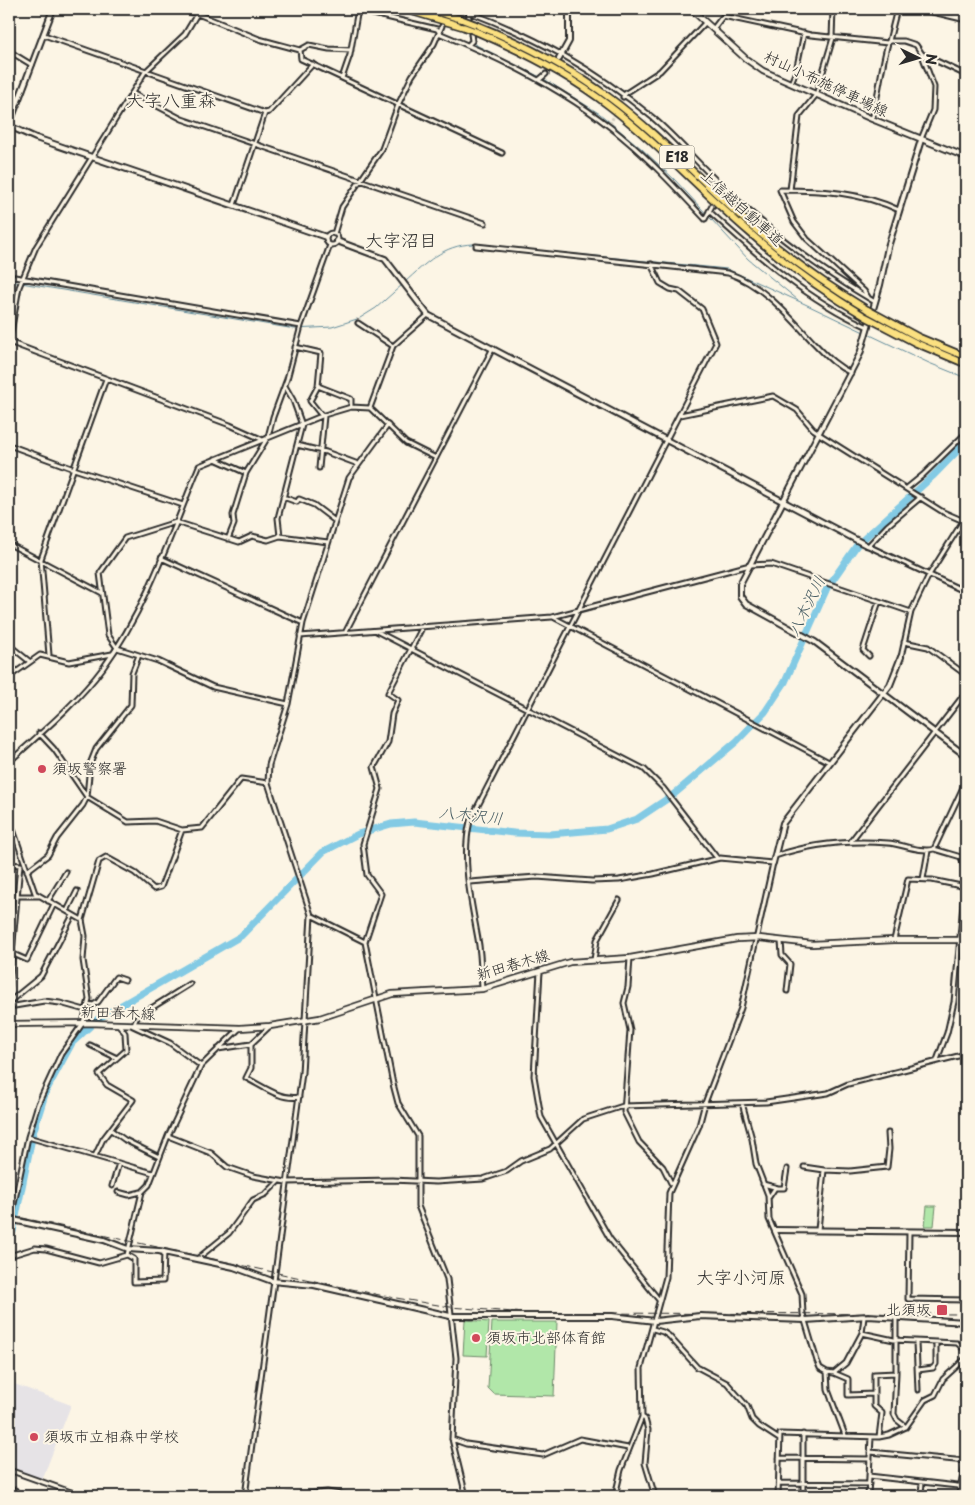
<svg xmlns="http://www.w3.org/2000/svg" width="975" height="1505" viewBox="0 0 975 1505" font-family="'Playpen Sans','Klee One',sans-serif">
<style>
.built{fill:#e6e3e6}
.green{fill:#b1e7a9;stroke:#6e896a}
.lines{fill:none;stroke-linecap:round;stroke-linejoin:round}
.stream{stroke:#608a9a;stroke-width:1}
.river{stroke:#83cae4;stroke-width:7}
.minor-tunnel{stroke:#d2cdc0;stroke-width:3;stroke-dasharray:3 1.5;stroke-linecap:butt}
.minor-casing{stroke:#2b2b2b;stroke-width:7}
.tertiary-casing{stroke:#2b2b2b;stroke-width:8}
.secondary-casing{stroke:#2b2b2b;stroke-width:8}
.motorway-casing{stroke:#2b2b2b;stroke-width:9}
.minor{stroke:#fcf5e5;stroke-width:3}
.tertiary{stroke:#fcf5e5;stroke-width:4}
.secondary{stroke:#fcf5e5;stroke-width:4.5}
.motorway{stroke:#fbe080;stroke-width:5.5}
.rail{stroke:#2b2b2b;stroke-width:1;stroke-dasharray:8 4;stroke-linecap:butt}
.motorway-bridge-casing{stroke:#2b2b2b;stroke-width:9;stroke-linecap:butt}
.motorway-bridge{stroke:#fbe080;stroke-width:5.5}
.poi-dot{fill:#d1495b;stroke:#fcf5e5;stroke-width:2}
.labels{text-anchor:middle;stroke-width:4;stroke-linejoin:round;paint-order:stroke}
.shield{fill:#fcf5e5;stroke:#6a6863;stroke-width:1}
.shield-label{font-size:14px;font-weight:bold;fill:#2b2b2b}
.street-label{font-size:15px;fill:#2b2b2b;stroke:#fcf5e5}
.poi-label{font-size:15px;fill:#2b2b2b;stroke:#fcf5e5;text-anchor:start}
.water-label{font-size:16px;font-style:italic;fill:#455b62;stroke:#fcf5e5}
.quarter-label{font-size:18px;fill:#2b2b2b;stroke:#fcf5e5}
</style>
<rect width="100%" height="100%" fill="#fcf5e5"/>
<filter id="ink" filterUnits="userSpaceOnUse"><feTurbulence type="fractalNoise" baseFrequency=".02" numOctaves="2"/><feDisplacementMap in="SourceGraphic" scale="10" xChannelSelector="R" yChannelSelector="G"/><feConvolveMatrix kernelMatrix="1 2 1 2 8 2 1 2 1" color-interpolation-filters="sRGB"/></filter>
<g filter="url(#ink)">
<path class="built" d="M9 1382 71 1405 42 1480 9 1469Z"/>
<path class="green" d="M927 1206H936L934 1226H925Z
M465 1320 489 1322 487 1356 463 1355Z
M492 1322H557L554 1396 494 1394 488 1388Z"/>
<g class="lines">
<path class="stream" d="M462 9 465 13
M468 35 470 40
M472 43 540 77
M544 79 600 114 642 149 675 180 748 259 798 300
M9 281 295 329 332 327 357 319
M405 282C426 263 443 245 473 244L727 269 805 304 929 363 966 378
M360 318 376 308 402 285
M938 732 966 695
M913 764 935 735"/>
<path class="river" d="M9 1239 13 1231 33 1133 46 1091 72 1043 99 1018 241 936 323 852 358 834 391 824 414 822 514 833 550 834 607 829 637 819 673 795 737 741 765 712 785 682 827 588 857 545 933 476 966 442"/>
<path class="minor-tunnel" d="M610 124 623 97
M712 206 721 189"/>
<defs>
<path id="minor" d="M178 9 198 14 259 39 300 50 301 59 502 153
M352 9 437 29 441 34C500 58 559 87 610 127 645 154 675 187 705 219L712 206
M466 9 469 12C540 39 594 69 652 117 677 138 698 164 722 186 768 230 820 270 875 302
M920 9 966 20
M940 9 966 18
M468 11 472 41 468 45
M713 29 723 16 811 35 888 43 889 41H904L916 45 922 54 966 75
M44 35 265 113
M832 38 833 9
M889 41 897 9
M300 50 309 45 329 49 351 50
M9 51 32 65
M342 78 350 55 358 9
M539 80 546 74
M791 83 796 71 804 33
M132 93 182 119 485 223
M623 97 626 93 660 71 705 23
M872 119C879 94 881 68 888 43
M921 139 933 110 934 87 922 55
M790 190 799 116 816 95 833 38
M234 205 265 113 269 112 313 64
M709 211C758 256 807 300 868 327
M326 239a6 6 0 1 1 12 0a6 6 0 1 1-12 0Z
M334 234 342 207 382 149 398 105 412 76 434 44 442 26
M476 246 728 273C763 285 788 315 813 342 826 355 834 365 851 373
M9 276 301 326
M868 297 864 291 807 239 794 222 780 190C822 190 860 192 899 210
M358 323 393 346
M9 342 230 425 261 439
M9 344 19 287 36 247 145 72 185 34 200 9
M295 347 321 353 318 386 351 399V407
M318 386 310 401 322 416
M370 408 393 346 428 315
M680 415 773 396 797 410 813 429 819 433
M819 434 943 512 966 522
M9 445 74 469 183 505
M297 445 326 452 358 464
M215 459 246 473
M319 468 324 416
M907 488 923 475 966 433
M283 497 297 502 299 499 314 505 335 521
M280 536 278 518 302 425 293 400 285 386
M228 539 234 524 233 515 246 473 268 437 273 417 287 379 301 326 330 245
M9 544 102 593
M866 545 966 592
M868 546 887 526 921 497
M161 558 303 623
M553 617 829 762
M346 631 493 348
M376 631 644 769 663 788 717 858
M300 636 552 617 750 565 771 564 911 612
M904 642 928 647 966 675
M9 645 29 661
M49 655 41 559 106 379
M869 656 863 650 879 601
M901 657 911 612 929 575 963 521
M9 677 40 655 69 662 112 654
M288 704 213 687 158 661 117 648 108 635 100 573 125 538 176 522 239 542 252 536 268 540 280 536 328 542
M39 733 54 749 87 797 128 822 155 821 182 830 202 828 241 779 268 783
M9 762C41 733 77 703 103 668 147 608 171 534 199 466L324 415 351 407 370 408 406 443 436 458
M9 818 35 893 82 920
M851 841 966 692
M934 849 961 857 966 872 954 1002 947 1033 937 1060
M775 856C813 843 849 840 888 843 902 844 920 853 934 849L966 781
M9 864 21 865
M27 871 48 855 57 838 83 805 87 797 90 764 96 749 131 705 132 673 139 655
M923 879 928 851
M470 882 537 877 592 881 619 880 653 874 720 858 773 863 741 1008 705 1103 699 1126 669 1193 666 1277 641 1368 642 1417 621 1470 615 1496
M17 896H39
M48 901 66 872
M67 911 77 891
M311 915 365 942 393 1084 398 1103 418 1136V1206L447 1279 456 1358 452 1439 466 1496
M894 940 908 879 932 880 966 887
M781 941 782 955 790 964 787 991
M365 942 381 894 367 875 363 844 380 789 374 767 388 742 392 714 398 700 388 693 423 626
M11 953 27 960 54 904
M630 958 628 987 624 1003 630 1030 624 1112 639 1142 663 1167 671 1183
M594 960 597 940 619 900
M540 971 534 1076 541 1117 610 1239 659 1300
M190 984 137 1017 133 1026 170 1043 201 1066
M9 986 20 865
M482 989C481 972 481 955 478 939 471 900 461 859 470 821L716 343 702 309 679 291 670 289 660 283 651 264
M9 1002 41 976 73 915
M88 1004 93 1005 98 1002 116 977 125 980
M9 1007 44 1001 60 1003 85 1010
M251 1044V1068L246 1078C261 1085 281 1101 299 1097
M90 1045 117 1058
M218 1049 251 1044 269 1027
M742 1103 752 1139 756 1164 768 1195 769 1219 802 1294 803 1314 817 1361 820 1368 827 1372 828 1390 845 1435
M111 1130 125 1140 159 1157
M168 1136 211 1153 227 1167 253 1176 286 1182 392 1180 436 1182 483 1179 507 1171 521 1161 550 1149 583 1119 623 1106 766 1102 828 1093 848 1084 966 1054
M28 1137 153 1173
M95 1156 103 1139 133 1100 107 1085 99 1074 126 1050 125 1033 119 1025
M804 1167 824 1170 818 1230
M824 1170 850 1171 887 1167 889 1149 888 1133
M763 1184 778 1188
M112 1186 119 1163
M118 1192 129 1195 141 1192
M769 1197 775 1188H784L787 1169
M9 1228 28 1137 38 1104 61 1054 83 1023 89 999 83 960 85 936 82 920 99 861 106 857 135 873 154 889 161 887 182 830
M909 1232 908 1299 966 1300
M127 1255 142 1192 149 1185 168 1136 201 1066 240 1028
M9 1256 35 1248 46 1249 99 1263 127 1255 134 1259V1282L163 1281 164 1252
M197 1259 229 1233 253 1200 266 1194 279 1181
M864 1317 862 1333 894 1340 957 1343 966 1351
M896 1319V1373
M653 1329 663 1332 669 1336 697 1367 727 1383 747 1406 752 1419 759 1426 779 1439
M916 1342 918 1390
M918 1370 933 1368 936 1364V1342
M827 1372 834 1373 846 1363 862 1333
M834 1373 848 1379V1395L874 1394V1406L882 1413 879 1437
M874 1394V1374L896 1373 894 1414 897 1420 906 1427
M642 1417 645 1419 648 1430 645 1463 655 1496
M803 1434V1496
M452 1439 466 1444 543 1455 580 1439 628 1448
M870 1452 966 1461
M779 1458 870 1459
M9 1470 82 1496
M869 1476 966 1487
M779 1483 869 1484
M245 1492 259 1496
M14 1496 15 1490
M245 1496 302 1073 311 915 268 783 269 765 288 704 303 623 349 478 388 425
M287 1496 327 1492 353 1496
M778 1496 780 1434 879 1437 889 1435 906 1427 925 1400 935 1395 943 1379 966 1358
M868 1496 871 1437
M921 1496 922 1482"/>
<path id="tertiary" d="M559 59 569 41V9
M9 125 53 9
M9 126 36 138 326 237
M921 140 888 247 880 285 860 354 740 584V596L746 604 815 642 966 756
M337 241 385 259 428 315 866 545
M773 863 783 823 890 685 901 657
M9 1219 104 1240 128 1249 159 1251 234 1267 272 1281 314 1285 450 1316H612L655 1321 700 1316 805 1320 868 1316 966 1322
M775 1230 966 1232"/>
<path id="secondary" d="M691 9 746 59 763 71 872 119 966 157
M9 1024 89 1023 240 1028 270 1026 320 1018 392 994 482 989 570 962 630 958 737 939 759 938 812 944 894 940H966
M959 1496 966 1463"/>
<path id="motorway" d="M404 9 464 27
M428 9 461 19
M474 24C522 43 568 67 610 98 656 132 695 175 737 213 777 250 821 282 868 310
M475 31C522 51 568 74 608 105 658 143 701 191 749 232 785 264 824 292 866 317"/>
</defs>
<use href="#minor" class="minor-casing"/>
<use href="#tertiary" class="tertiary-casing"/>
<use href="#secondary" class="secondary-casing"/>
<use href="#motorway" class="motorway-casing"/>
<use href="#minor" class="minor"/>
<use href="#tertiary" class="tertiary"/>
<use href="#secondary" class="secondary"/>
<use href="#motorway" class="motorway"/>
<path class="rail" d="M9 1215 384 1296 450 1307 526 1313 966 1314"/>
<defs>
<path id="motorway-bridge" d="M461 19 474 24
M464 27 475 31
M868 310 918 337 966 357
M866 317 916 343 966 364"/>
</defs>
<use href="#motorway-bridge" class="motorway-bridge-casing"/>
<use href="#motorway-bridge" class="motorway-bridge"/>
</g>
</g>
<g class="poi-dot">
<circle cx="42" cy="769" r="5"/>
<rect x="936" y="1304" width="12" height="12" rx="2.5"/>
<circle cx="476" cy="1338" r="5"/>
<circle cx="34" cy="1437" r="5"/>
</g>
<g class="labels">
<rect class="shield" x="659.5" y="145.5" width="35" height="23" rx="4"/>
<g class="shield-label">
<text x="677" y="162">E18</text>
</g>
<g class="street-label">
<text transform="translate(826 84) rotate(25)" y="5">村山小布施停車場線</text>
<text transform="translate(742 208) rotate(42)" y="5">上信越自動車道</text>
<text transform="translate(513 965) rotate(-16)" y="5">新田春木線</text>
<text transform="translate(118 1013) rotate(2)" y="5">新田春木線</text>
</g>
<g class="poi-label">
<text x="52" y="774">須坂警察署</text>
<text x="931" y="1315" text-anchor="end">北須坂</text>
<text x="486" y="1343">須坂市北部体育館</text>
<text x="44" y="1442">須坂市立相森中学校</text>
</g>
<g class="water-label">
<text transform="translate(806 606) rotate(-64)" y="6">八木沢川</text>
<text transform="translate(471 815) rotate(6)" y="6">八木沢川</text>
</g>
<g class="quarter-label">
<text x="171" y="107">大字八重森</text>
<text x="401" y="247">大字沼目</text>
<text x="741" y="1284">大字小河原</text>
</g>
</g>
<rect width="975" height="1505" fill="none" stroke="#fcf5e5" stroke-width="30"/>
<rect x="15" y="15" width="945" height="1475" fill="none" stroke="#2b2b2b" stroke-width="2" filter="url(#ink)"/>
<g transform="translate(918 58) rotate(95)" stroke="#fcf5e5" stroke-width="4" paint-order="stroke">
<path d="M0-4L9 19L0 12L-9 19Z" fill="#2b2b2b"/>
<text y="-8" font-size="14" font-weight="bold" text-anchor="middle" fill="#2b2b2b">N</text>
</g>
</svg>
